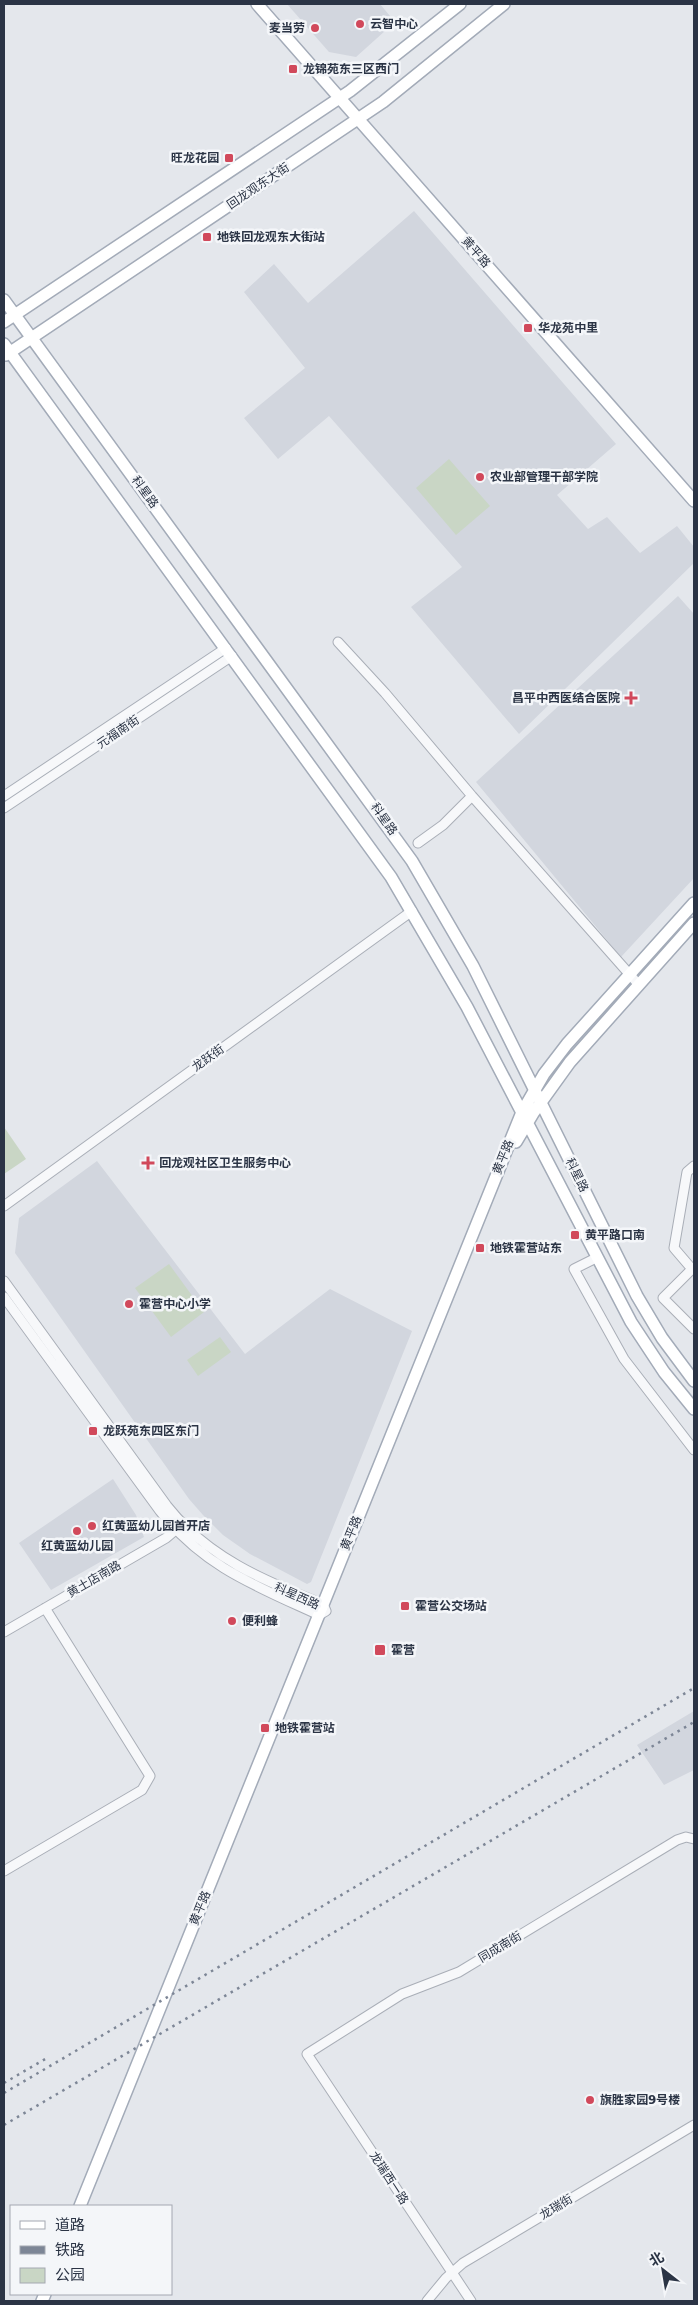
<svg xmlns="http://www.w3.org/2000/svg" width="698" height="2305" viewBox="0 0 698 2305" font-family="'DejaVu Sans','Noto Sans SC',sans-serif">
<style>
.built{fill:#d2d6de}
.green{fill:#c9d6c5}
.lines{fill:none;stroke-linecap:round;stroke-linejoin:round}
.minor-casing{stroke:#a9aeb7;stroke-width:11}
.major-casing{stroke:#a3abb8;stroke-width:14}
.minor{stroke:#f7f8fa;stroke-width:9}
.major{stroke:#fff;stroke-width:11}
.rail{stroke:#7d8696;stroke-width:2.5;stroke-dasharray:2.5 5;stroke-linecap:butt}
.poi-dot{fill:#d1495b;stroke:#f4f6f9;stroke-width:2}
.labels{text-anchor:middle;stroke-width:5;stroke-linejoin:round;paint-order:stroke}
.poi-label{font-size:12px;font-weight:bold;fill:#2b3445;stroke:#f4f6f9;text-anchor:start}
.street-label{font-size:12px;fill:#2b3445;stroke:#f4f6f9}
</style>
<rect width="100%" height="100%" fill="#e4e7ec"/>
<path class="built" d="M287 4H380L395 22 356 57 329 52Z
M414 211 616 444 557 495 588 529 607 517 640 553 677 526 694 547V563L519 734 411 607 462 567 329 416 278 459 244 418 305 368 244 292 274 264 308 303Z
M678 596 694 614V878L621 957 476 782Z
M97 1161 245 1354 330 1289 412 1331 311 1582 307 1584 250 1554 223 1535 203 1515 189 1499 15 1253 19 1218Z
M113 1479 136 1515 144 1537 51 1590 19 1543Z
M694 1711V1770L664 1785 637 1745Z"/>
<path class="green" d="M449 459 490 506 456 535 416 488Z
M4 1127 26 1159 4 1174Z
M169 1264 204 1312 171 1337 135 1288Z
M220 1337 231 1352 198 1376 187 1360Z"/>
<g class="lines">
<defs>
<path id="minor" d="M338 642 385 693 472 796 639 985
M4 796 226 648
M4 808 232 656
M418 843 443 825 472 796
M694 1166 687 1172 674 1248 692 1269 663 1298 694 1329
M4 1206 412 911
M596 1258 574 1269 624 1359 694 1450
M4 1281 167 1506C207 1557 264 1581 323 1604L326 1611 319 1615C256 1586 204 1567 160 1511L4 1297
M4 1632 166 1538 179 1527
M4 1871 142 1790 150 1776 45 1608
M427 2301 446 2278 463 2263 694 2125
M471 2301 307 2054 402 1994 459 1972 677 1840 686 1837 694 1839"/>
<path id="major" d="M257 4 694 501
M4 300 412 861 473 966 637 1296 662 1338 694 1381
M4 322 350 91 460 4
M4 344 391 877 467 1007 631 1322 664 1372 694 1409
M6 355 383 102 504 4
M516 1142 534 1112 570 1062 694 923
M80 2206 522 1112 544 1074 567 1044 694 903
M42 2301 45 2294"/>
</defs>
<use href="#minor" class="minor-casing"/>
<use href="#major" class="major-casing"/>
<use href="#minor" class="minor"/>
<use href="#major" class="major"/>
<path class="rail" d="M4 2083 47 2058
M4 2093 694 1688
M4 2125 694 1722"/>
</g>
<g class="poi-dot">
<circle cx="360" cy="24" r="5"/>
<circle cx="315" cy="28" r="5"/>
<rect x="288" y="64" width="10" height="10" rx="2.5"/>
<rect x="224" y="153" width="10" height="10" rx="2.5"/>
<rect x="202" y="232" width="10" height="10" rx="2.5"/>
<rect x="523" y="323" width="10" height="10" rx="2.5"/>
<circle cx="480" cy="477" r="5"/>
<path d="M628.5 690.5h5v5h5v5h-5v5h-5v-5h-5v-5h5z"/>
<path d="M145.5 1155.5h5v5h5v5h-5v5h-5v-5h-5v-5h5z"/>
<rect x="570" y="1230" width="10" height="10" rx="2.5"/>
<rect x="475" y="1243" width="10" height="10" rx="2.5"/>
<circle cx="129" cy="1304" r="5"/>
<rect x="88" y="1426" width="10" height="10" rx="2.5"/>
<circle cx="92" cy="1526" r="5"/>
<circle cx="77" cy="1531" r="5"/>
<rect x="400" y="1601" width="10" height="10" rx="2.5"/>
<circle cx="232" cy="1621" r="5"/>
<rect x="374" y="1644" width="12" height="12" rx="2.5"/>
<rect x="260" y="1723" width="10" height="10" rx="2.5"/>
<circle cx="590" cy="2100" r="5"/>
</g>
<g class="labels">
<g class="poi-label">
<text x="370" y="28">云智中心</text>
<text x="305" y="32" text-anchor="end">麦当劳</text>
<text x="303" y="73">龙锦苑东三区西门</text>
<text x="219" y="162" text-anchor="end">旺龙花园</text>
<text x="217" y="241">地铁回龙观东大街站</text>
<text x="538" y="332">华龙苑中里</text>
<text x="490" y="481">农业部管理干部学院</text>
<text x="620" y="702" text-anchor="end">昌平中西医结合医院</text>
<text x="159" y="1167">回龙观社区卫生服务中心</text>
<text x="585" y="1239">黄平路口南</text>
<text x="490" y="1252">地铁霍营站东</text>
<text x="139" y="1308">霍营中心小学</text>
<text x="103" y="1435">龙跃苑东四区东门</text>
<text x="102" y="1530">红黄蓝幼儿园首开店</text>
<text x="77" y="1550" text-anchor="middle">红黄蓝幼儿园</text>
<text x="415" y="1610">霍营公交场站</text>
<text x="242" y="1625">便利蜂</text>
<text x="391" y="1654">霍营</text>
<text x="275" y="1732">地铁霍营站</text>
<text x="600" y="2104">旗胜家园9号楼</text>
</g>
<g class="street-label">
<text transform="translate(258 186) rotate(-34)" y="4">回龙观东大街</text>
<text transform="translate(476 252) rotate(49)" y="4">黄平路</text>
<text transform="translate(145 492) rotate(54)" y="4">科星路</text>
<text transform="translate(118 732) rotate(-34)" y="4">元福南街</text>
<text transform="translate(384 819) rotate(55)" y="4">科星路</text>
<text transform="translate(208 1058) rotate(-36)" y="4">龙跃街</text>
<text transform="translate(503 1157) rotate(-68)" y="4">黄平路</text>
<text transform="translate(577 1175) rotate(64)" y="4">科星路</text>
<text transform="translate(351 1533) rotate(-68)" y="4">黄平路</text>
<text transform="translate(94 1579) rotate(-30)" y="4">黄土店南路</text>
<text transform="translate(297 1596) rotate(24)" y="4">科星西路</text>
<text transform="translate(200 1908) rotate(-68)" y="4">黄平路</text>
<text transform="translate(500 1947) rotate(-31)" y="4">同成南街</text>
<text transform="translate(389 2178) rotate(57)" y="4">龙瑞西一路</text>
<text transform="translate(556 2207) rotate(-31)" y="4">龙瑞街</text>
</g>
</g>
<rect width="698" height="2305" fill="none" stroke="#2b3445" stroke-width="10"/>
<rect x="10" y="2205" width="162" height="90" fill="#f4f6f9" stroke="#a4a8b1"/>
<rect x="20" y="2221" width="25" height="8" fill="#ffffff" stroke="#a4a8b1"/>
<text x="55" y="2230" font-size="15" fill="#2b3445">道路</text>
<rect x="20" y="2246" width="25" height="8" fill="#7d8696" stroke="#a4a8b1"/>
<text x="55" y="2255" font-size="15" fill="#2b3445">铁路</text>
<rect x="20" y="2268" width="25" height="15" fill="#c9d6c5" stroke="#a4a8b1"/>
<text x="55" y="2280" font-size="15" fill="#2b3445">公园</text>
<g transform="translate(663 2270) rotate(329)" stroke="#f4f6f9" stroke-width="4" paint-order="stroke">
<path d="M0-4L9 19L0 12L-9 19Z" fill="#2b3445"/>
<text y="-8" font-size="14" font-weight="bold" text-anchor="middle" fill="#2b3445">北</text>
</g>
</svg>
